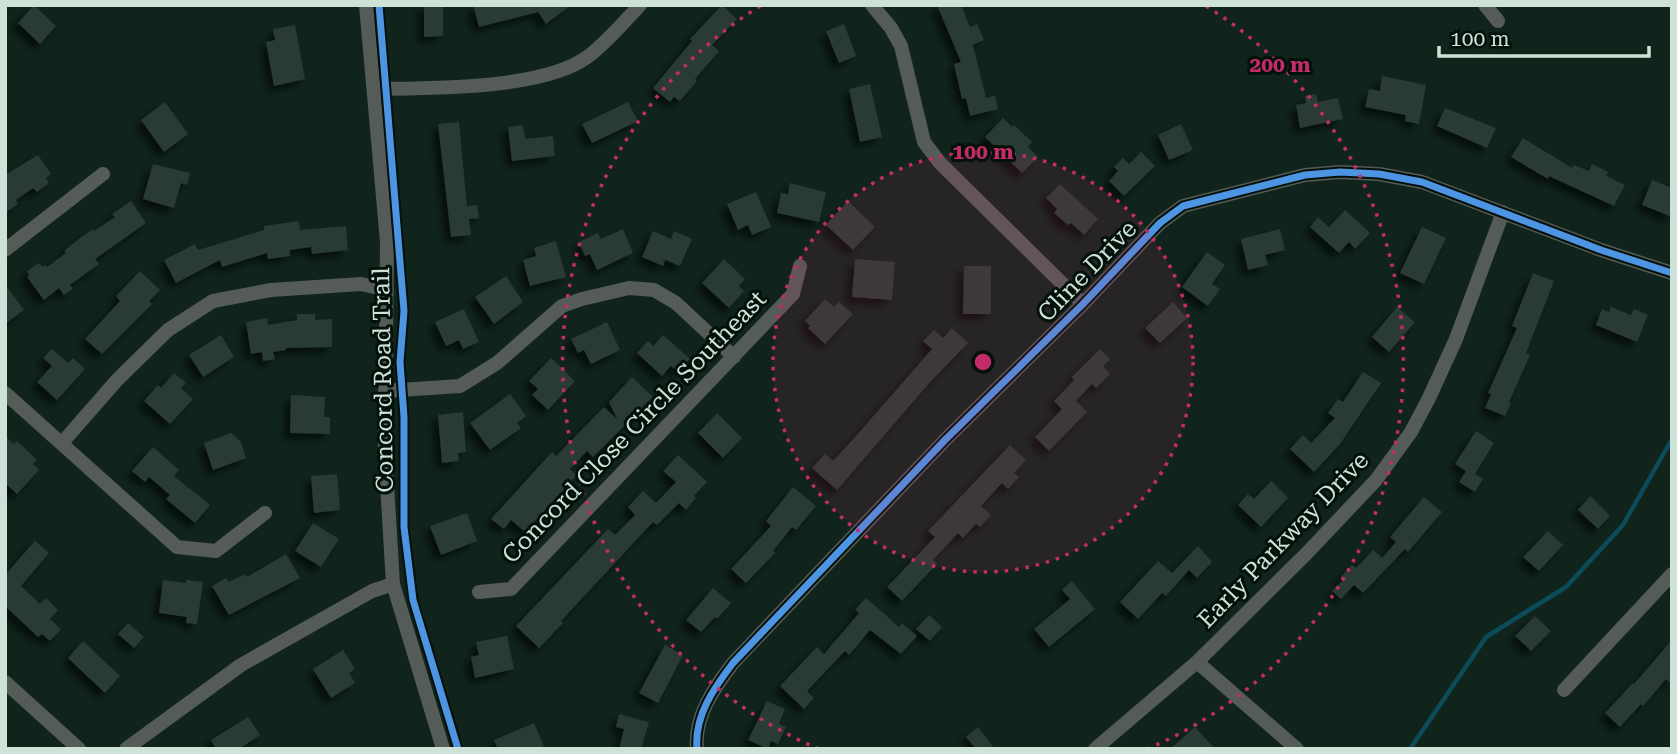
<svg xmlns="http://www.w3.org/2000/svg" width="1677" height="754" viewBox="0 0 1677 754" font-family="'Roboto Serif',serif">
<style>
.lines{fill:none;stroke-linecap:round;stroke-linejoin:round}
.stream{stroke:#0c4c5a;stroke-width:4.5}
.building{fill:#293a36;filter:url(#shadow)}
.minor{stroke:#555b56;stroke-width:14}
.cycleway-casing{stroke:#04110b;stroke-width:11}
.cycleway{stroke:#4d94e3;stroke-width:7}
.ring{fill:none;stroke:#c32c68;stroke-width:3.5;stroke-dasharray:3.5 7}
.labels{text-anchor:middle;stroke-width:6;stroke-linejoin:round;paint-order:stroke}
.street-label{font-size:24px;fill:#cfe2d8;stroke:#04110b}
.centre{fill:#c32c68;stroke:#04110b;stroke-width:3.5}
.ring-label{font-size:21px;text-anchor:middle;font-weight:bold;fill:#c32c68;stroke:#04110b;stroke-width:6;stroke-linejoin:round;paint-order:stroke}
</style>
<defs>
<filter id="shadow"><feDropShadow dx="-6" dy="6" stdDeviation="3.5" flood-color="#0009"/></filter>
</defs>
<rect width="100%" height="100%" fill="#10241c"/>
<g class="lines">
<path class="stream" d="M1410 749 1486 637 1566 587 1623 525 1672 439"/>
</g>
<path class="building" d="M34 5 56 26 40 44 18 23Z
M424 5H443V36L424 37Z
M473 5H571L546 24 538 12 479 27Z
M722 5 737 19 712 45 719 51 695 79 697 81 680 101 674 97 670 102 653 88 692 41 690 39Z
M937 5H961L970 27 977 24 984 40 973 45 986 98 995 96 998 109 970 116 966 98 962 99 954 64 961 62Z
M844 24 856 56 839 63 826 31Z
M295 25 305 79 274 86 266 42 275 40 273 29Z
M1382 76 1426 85 1419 124 1405 121 1406 115 1365 107 1369 89 1380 91Z
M870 84 882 137 860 142 849 89Z
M1316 94 1318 102 1338 98 1343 119 1300 128 1296 105 1306 103 1305 96Z
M165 102 188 134 164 152 141 120Z
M628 102 638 121 592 143 582 124Z
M1445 108 1496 128 1487 148 1437 126Z
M1003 118 1012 127 1014 125 1032 142 1028 147 1038 157 1022 173 985 137Z
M459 122 467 206 477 205 479 218 469 219 471 235 451 237 438 124Z
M1181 124 1193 150 1169 160 1158 135Z
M523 125 525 139 553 136 555 156 512 161 508 127Z
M1523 138 1572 168 1574 165 1589 171 1592 164 1608 172 1606 176 1625 185 1614 206 1549 176 1548 179 1511 157Z
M1141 152 1155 166 1124 196 1109 181 1118 171 1114 167 1123 158 1129 164Z
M38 155 51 174 46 178 49 183 37 192 33 188 16 200 18 204 5 213V175Z
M153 164 190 173 187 185 181 183 174 208 143 199Z
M1652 180 1672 188V217L1642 205Z
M790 183 826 192 819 222 777 213 781 193 788 194Z
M1060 184 1098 219 1084 235 1071 223 1068 225 1054 213 1057 209 1046 198Z
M756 192 771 227 752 235 748 225 738 230 727 204Z
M131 201 146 223 95 259 99 264 70 285 73 289 64 295 59 288 44 300 27 277 29 275 27 271 39 263 42 267 45 265 47 267 66 253 64 251 80 238 93 229 94 231 115 217 112 214Z
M848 201 875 227 853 250 826 225Z
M1345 210 1370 233 1355 249 1349 242 1339 253 1310 227 1318 217 1329 227Z
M299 221 300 230 346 226 348 250 312 254 311 247 290 250V256L268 259 267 253 222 267 220 260 176 283 164 260 195 244 198 250 264 230V226Z
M1422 227 1446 238 1424 284 1400 273Z
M623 229 633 253 597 270 590 254 585 256 579 242 598 233 601 239Z
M1280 229 1285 250 1265 255 1268 265 1248 270 1241 239Z
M653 231 671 239 674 231 692 239 680 266 665 260 663 266 642 257Z
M556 241 566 277 530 286 523 260 536 256 534 248Z
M1207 252 1225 265 1212 284 1220 289 1208 306 1182 287Z
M724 259 745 279 739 286 744 291 729 308 702 283Z
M855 259 895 262 892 300 852 297Z
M964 266H991V314H963Z
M140 271 160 290 149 301 152 304 102 354 85 339 120 301 116 296Z
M1533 273 1554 281 1526 353 1530 355 1509 402 1511 403 1505 416 1485 408 1491 394 1488 393 1517 328 1512 326Z
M506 276 523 302 494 324 475 297Z
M5 284 24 310 5 324Z
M825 299 834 307 839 302 853 314 825 344 808 328 810 326 805 321Z
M1173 302 1187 318 1160 343 1145 328Z
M1397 307 1415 322 1389 352 1372 337Z
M1611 307 1631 315 1634 309 1648 315 1637 342 1596 325 1602 309 1609 312Z
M464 309 479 342 463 349 459 340 446 346 435 322Z
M297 314H315V320L332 319V347L286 348V350L273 352 275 359 263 361 262 352 251 354 246 322 267 318 268 325 297 320Z
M607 322 620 350 591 364 584 350 578 353 571 339Z
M952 328 968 343 931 381 837 490 812 468 825 454 833 461 856 436 932 349 923 341 934 330 943 338Z
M221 335 234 357 203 377 189 355Z
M663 335 690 359 678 372 671 366 662 376 637 353 648 341 653 346Z
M52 349 68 363 73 358 85 369 57 400 37 382 52 366 43 358Z
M1100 349 1110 359 1103 366 1110 374 1096 388 1092 384 1076 401 1087 412 1049 451 1035 437 1062 409 1054 401 1074 380 1072 377Z
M551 358 575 381 548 410 532 395 538 389 529 381Z
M1363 372 1381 383 1340 444 1314 472 1290 449 1303 435 1311 443 1335 418 1328 413 1338 399 1343 402Z
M174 373 186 383 181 388 193 399 170 424 144 401 158 385 161 388Z
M632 377 653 397 593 457 587 451 570 469 577 475 525 532 511 520 504 529 491 519 552 452 556 456 604 407 617 419 609 402Z
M510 394 526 416 517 423 521 428 490 450 470 423Z
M291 395 325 397 324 417H330V434L290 433Z
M463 412 466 452 458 453 459 461 442 463 438 415Z
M717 413 742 438 723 458 698 433Z
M1476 431 1494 443 1475 474 1483 479 1475 492 1459 482 1466 471 1455 464Z
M231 433 241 442 246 458 213 470 204 443Z
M5 436 14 444 17 441 37 460 33 464 39 470 17 494 5 483Z
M1010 445 1026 460 1014 473 1019 477 1008 489 1002 483 981 506 991 515 980 527 976 524 963 538 958 533 933 560 937 564 902 601 887 587 935 537 928 531Z
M153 447 179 470 174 476 210 505 195 523 166 499 170 495 149 477 145 482 132 471Z
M678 455 707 482 694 496 696 498 686 510 679 503 657 525 653 522 561 621 563 623 539 648 516 626 608 529 615 535 635 515 628 507 643 491 656 503 676 482 663 471Z
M337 474 340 510 314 513 311 476Z
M1271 481 1288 498 1261 527 1238 505 1248 494 1254 499Z
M793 487 816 506 796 530 792 527 773 551 775 553 746 583 731 569 771 526 766 521Z
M1590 496 1610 516 1598 529 1578 510Z
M1424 497 1442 512 1408 552 1405 549 1363 593 1354 585 1341 599 1332 591 1343 580 1340 578 1352 565 1356 568 1373 550 1382 558 1396 542 1390 537Z
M467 513 477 541 441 555 430 526Z
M313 523 339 539 321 567 295 551Z
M1548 531 1563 545 1539 571 1523 557Z
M35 541 49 553 21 586 40 604 46 598 58 610 50 619 61 629 50 641 42 634 38 637 5 606V575Z
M1198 546 1212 562 1197 578 1189 570 1166 596 1162 593 1138 619 1120 602 1158 561 1172 573Z
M286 554 300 578 229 615 212 586 226 578 229 582 245 574 247 577Z
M163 580 186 583V580L203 582 197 624 186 623 187 617 159 613Z
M1072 581 1095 609 1049 647 1034 629 1070 599 1062 590Z
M713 588 731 603 717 619 715 617 701 632 686 620Z
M866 598 899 627 902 623 917 636 901 654 870 630 849 655 845 651 807 691 814 698 804 709 780 686 817 647 824 654 859 613 855 610Z
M929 615 942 627 930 641 916 629Z
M1535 616 1551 631 1531 651 1515 636Z
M128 623 144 637 134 648 118 634Z
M507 636 514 669 475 678 471 657 479 655 476 642Z
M1672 640V684L1666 679 1643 706 1641 704 1620 727 1605 713 1633 683 1634 684Z
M83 641 120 676 105 693 68 658Z
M665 645 683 655 658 703 639 693Z
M343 650 355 669 349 673 355 683 331 698 313 669Z
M767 701 785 709 779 724 786 727 778 744 771 741 768 749 748 740Z
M619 714 649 722 641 749H619L624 729 616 727Z
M248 717 260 735 239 749H216L211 740Z
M534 723 545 749H498L494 740Z
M978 727 995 749H976L966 737Z
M1195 727 1215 749H1170Z"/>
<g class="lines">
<path class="minor" d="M366 5 387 242 385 451 393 584 443 749
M872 5 891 28 901 46 924 142 940 163 1083 304
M1485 5 1498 21
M374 89C431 88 546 90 590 55 608 41 624 22 640 5
M5 250 103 174
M385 391 460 386 497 363 562 306 582 299 629 288 654 290 676 303 734 357
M5 393 177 547 216 551 265 513
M62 443 117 380 168 330 213 301 271 290 361 284 387 290
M479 592 511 589 793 294 800 266
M1197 662 1297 749
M5 682 79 749
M1564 690 1672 574
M126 749 241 665 372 591 393 584
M697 749C694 716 714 688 733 663L946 439 1083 304 1160 223 1183 206 1305 175 1340 172 1379 174 1422 182 1601 250 1672 273
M1095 749 1197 662 1307 553 1376 480 1411 432 1429 398 1456 339 1503 212"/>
<defs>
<path id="cycleway" d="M379 5 404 311 400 362 404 417V527L413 600 458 749
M697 749C694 716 714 688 733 663L946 439 1083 304 1160 223 1183 206 1305 175 1340 172 1379 174 1422 182 1601 250 1672 273"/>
</defs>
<use href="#cycleway" class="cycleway-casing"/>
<use href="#cycleway" class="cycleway"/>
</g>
<circle cx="983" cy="362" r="210" fill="#c32c68" fill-opacity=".12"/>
<g class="ring">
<circle cx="983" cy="362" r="210"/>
<path d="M819 749A420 420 0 0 1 760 6M1206 6A420 420 0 0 1 1147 749"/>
</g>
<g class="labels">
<g class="street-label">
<text transform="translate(1087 271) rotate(-46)" y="8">Cline Drive</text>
<text transform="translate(383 380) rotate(-91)" y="8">Concord Road Trail</text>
<text transform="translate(634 427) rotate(-46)" y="8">Concord Close Circle Southeast</text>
<text transform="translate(1283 540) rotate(-46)" y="8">Early Parkway Drive</text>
</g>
</g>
<circle cx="983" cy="362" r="10" class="centre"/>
<g class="ring-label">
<text x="1280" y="72">200 m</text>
<text x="983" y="159">100 m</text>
</g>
<rect width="1677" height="754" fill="none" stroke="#cfe2d8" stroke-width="14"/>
<path d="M1439 46v10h210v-10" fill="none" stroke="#cfe2d8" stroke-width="3.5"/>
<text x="1450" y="46" font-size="21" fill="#cfe2d8" stroke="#04110b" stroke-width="5" paint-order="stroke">100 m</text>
</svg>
